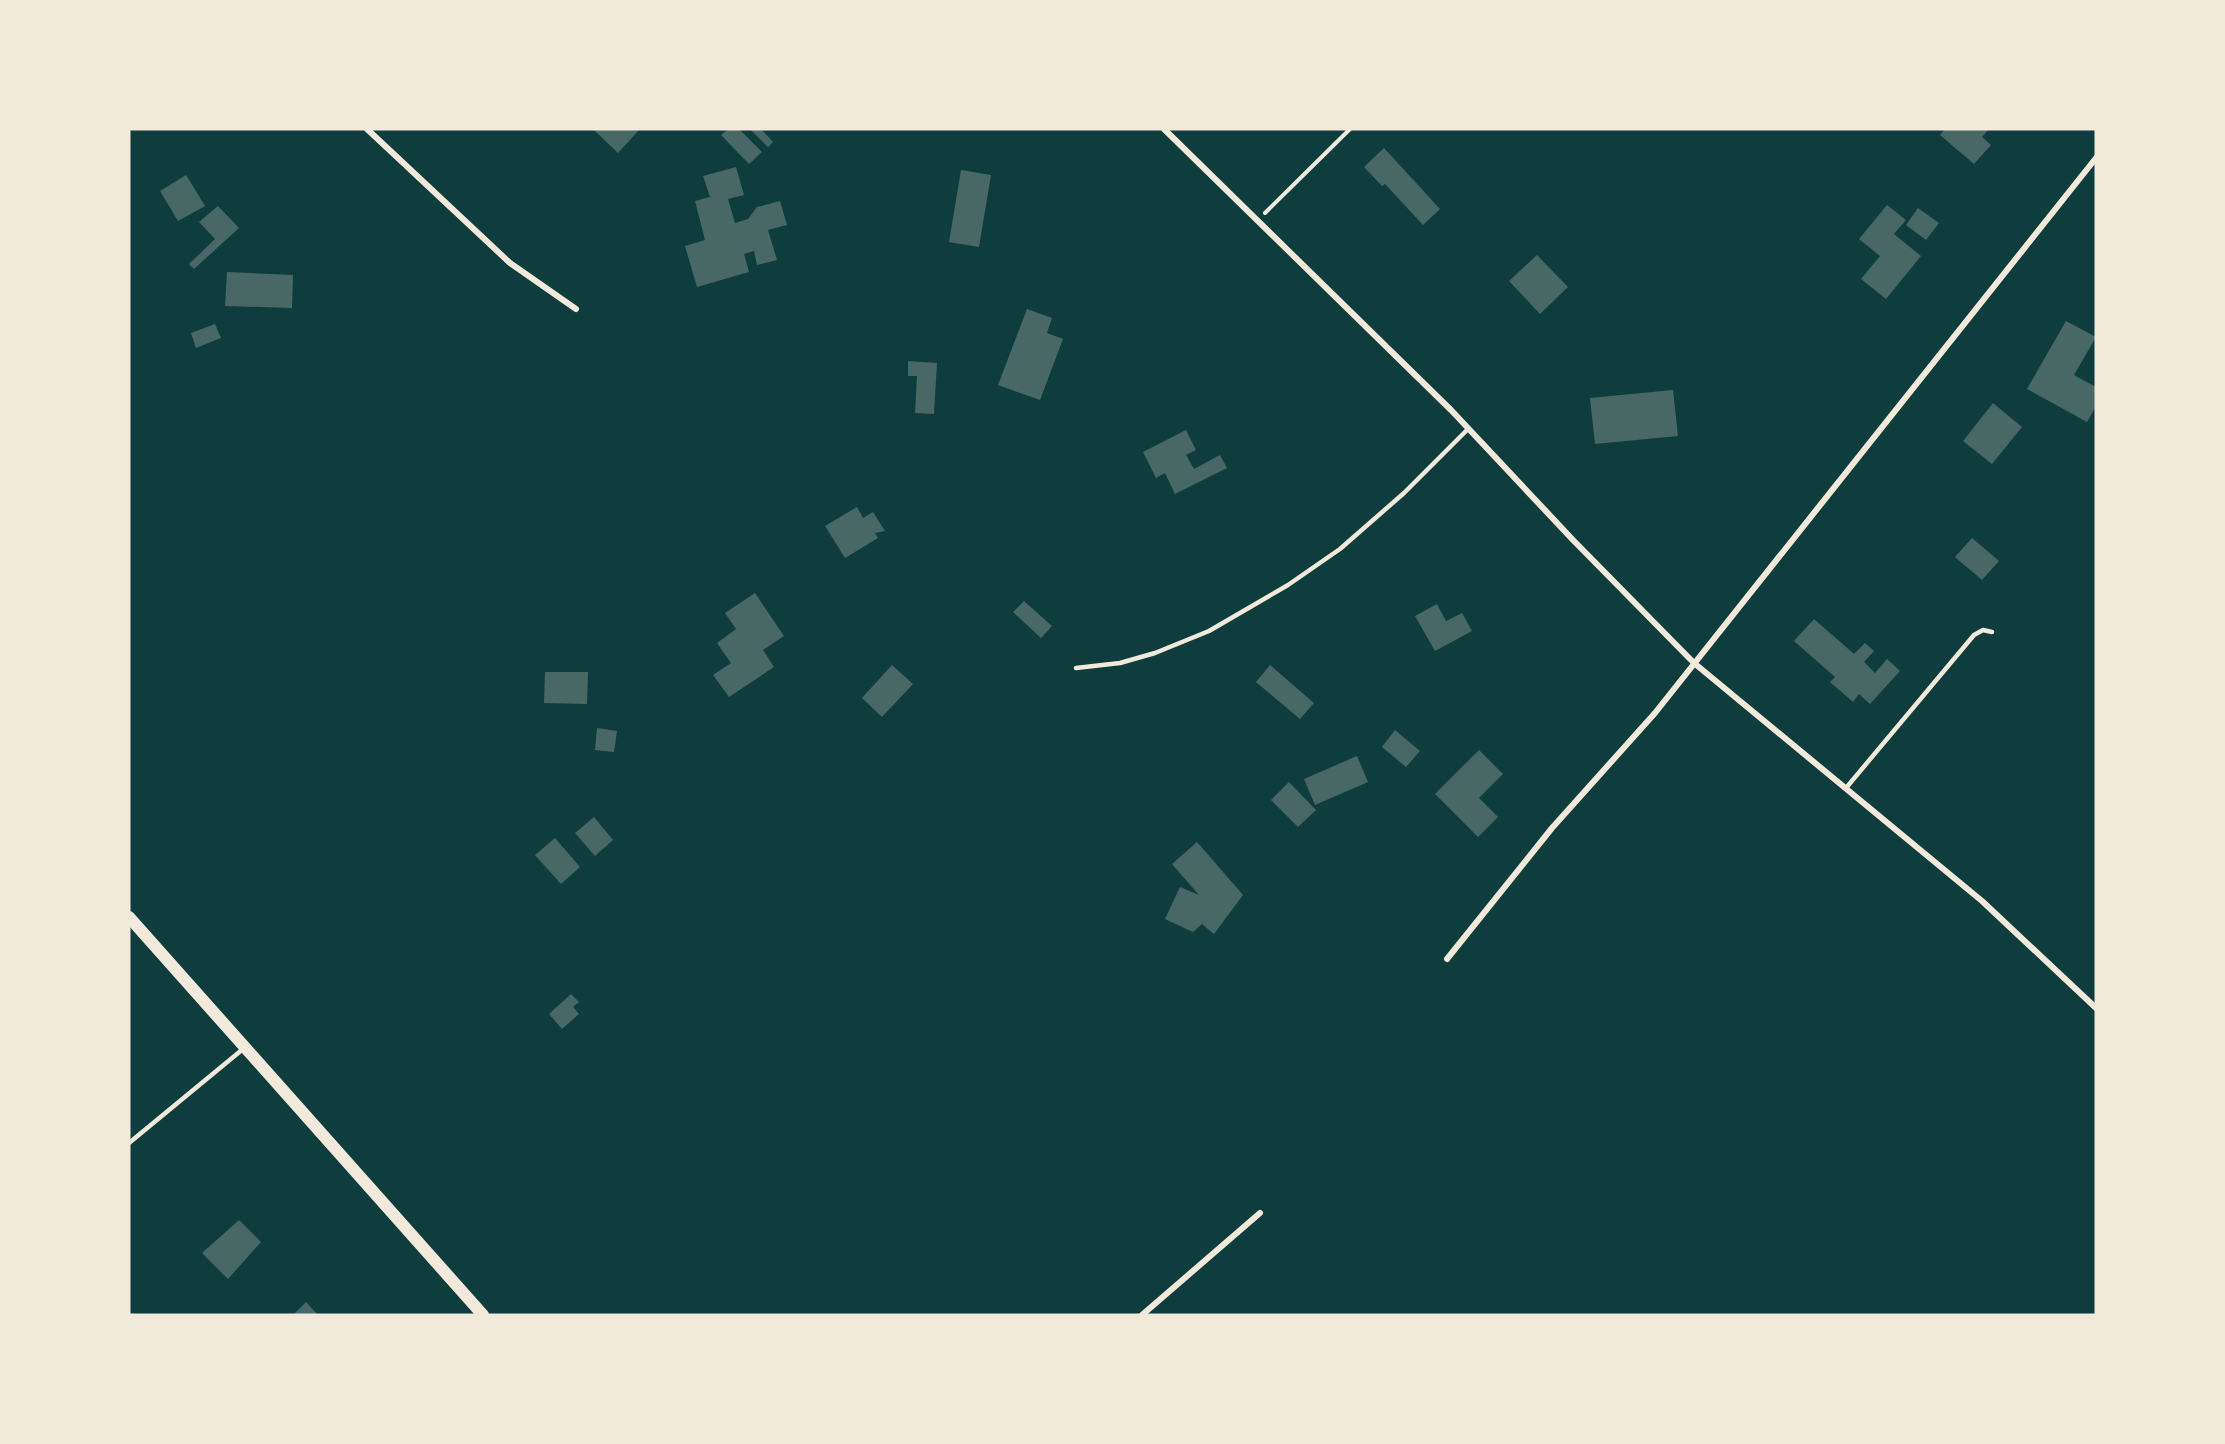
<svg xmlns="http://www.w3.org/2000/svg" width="2225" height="1444" viewBox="0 0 2225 1444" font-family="'Alegreya Sans',sans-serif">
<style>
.building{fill:#486865}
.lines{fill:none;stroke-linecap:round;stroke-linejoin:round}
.path{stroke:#f1e9da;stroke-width:4}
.service{stroke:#f1e9da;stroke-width:4.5}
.minor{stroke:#f1e9da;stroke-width:6}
.secondary{stroke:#f1e9da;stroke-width:12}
</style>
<rect width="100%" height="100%" fill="#0f3d3e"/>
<path class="building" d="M593 129H640L618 153Z
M728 129H739L762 152 749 164 721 135Z
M750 129H761L773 142 768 147Z
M1945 129H1989L1982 137 1991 145 1974 164 1940 135Z
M1384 148 1440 209 1423 225 1385 184 1382 186 1364 167Z
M736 167 744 195 728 199 735 223 748 219 757 207 780 201 787 225 768 230 777 260 757 265 754 251 744 254 749 272 697 287 685 246 705 240 695 201 710 197 703 176Z
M961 170 991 175 979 247 949 242Z
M186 175 205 206 178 221 160 191Z
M1887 205 1906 220 1894 234 1921 256 1886 299 1861 279 1880 256 1859 239Z
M218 206 239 228 194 269 189 264 215 239 199 222Z
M1918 208 1939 223 1926 240 1906 225Z
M1537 255 1568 287 1540 314 1509 281Z
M227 272 293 275 292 308 225 306Z
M1027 309 1052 318 1047 333 1063 339 1040 400 998 385Z
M2066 321 2096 337 2074 375 2096 387V406L2087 422 2027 389Z
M215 324 221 338 196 348 191 333Z
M908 361 937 363 934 414 915 413 917 376H908Z
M1673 390 1678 436 1595 444 1590 398Z
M1993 403 2022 427 1992 464 1963 441Z
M1186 430 1196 450 1186 455 1194 469 1220 455 1227 468 1175 494 1165 473 1156 478 1143 452Z
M857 507 863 518 873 512 885 531 875 533 878 538 845 558 825 526Z
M1972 538 1999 561 1982 580 1955 557Z
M755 593 784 636 763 650 774 667 729 697 713 675 731 663 717 643 736 629 725 613Z
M1024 601 1052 626 1041 638 1013 612Z
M1437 604 1446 621 1462 613 1472 631 1435 651 1415 616Z
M1814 619 1854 654 1865 643 1874 651 1864 662 1875 673 1887 659 1900 671 1870 704 1859 694 1853 702 1830 682 1835 677 1794 641Z
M892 665 913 684 882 717 862 698Z
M1270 665 1314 703 1300 719 1256 682Z
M545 672H588L587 704 544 703Z
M597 728 617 731 614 752 595 750Z
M1395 730 1420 751 1406 767 1382 747Z
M1479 750 1503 774 1479 798 1498 817 1478 837 1435 794Z
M1357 756 1368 782 1315 805 1304 779Z
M1289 782 1316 810 1298 827 1271 800Z
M594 817 613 840 595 856 575 833Z
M555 838 580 867 561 884 535 855Z
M1197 842 1243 895 1214 934 1202 924 1193 932 1165 919 1180 887 1199 895 1172 864Z
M571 994 579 1002 573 1007 579 1014 562 1029 549 1014Z
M239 1220 261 1242 228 1279 202 1253Z
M306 1302 318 1315H293Z"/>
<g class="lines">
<path class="path" d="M1265 213 1350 129"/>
<path class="service" d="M1076 668 1120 663 1155 653 1209 631 1288 585 1340 549 1404 493 1468 429
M1846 788 1974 635 1983 630 1992 632
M129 1143 243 1049"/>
<path class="minor" d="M367 129 510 263 576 309
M1164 129 1451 410 1573 540 1694 663 1982 901 2096 1008
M1447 959 1552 828 1655 713 2096 158
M1142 1315 1260 1213"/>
<path class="secondary" d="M129 917 483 1315"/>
</g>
<rect width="2225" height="1444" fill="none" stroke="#f1e9da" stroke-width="261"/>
</svg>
